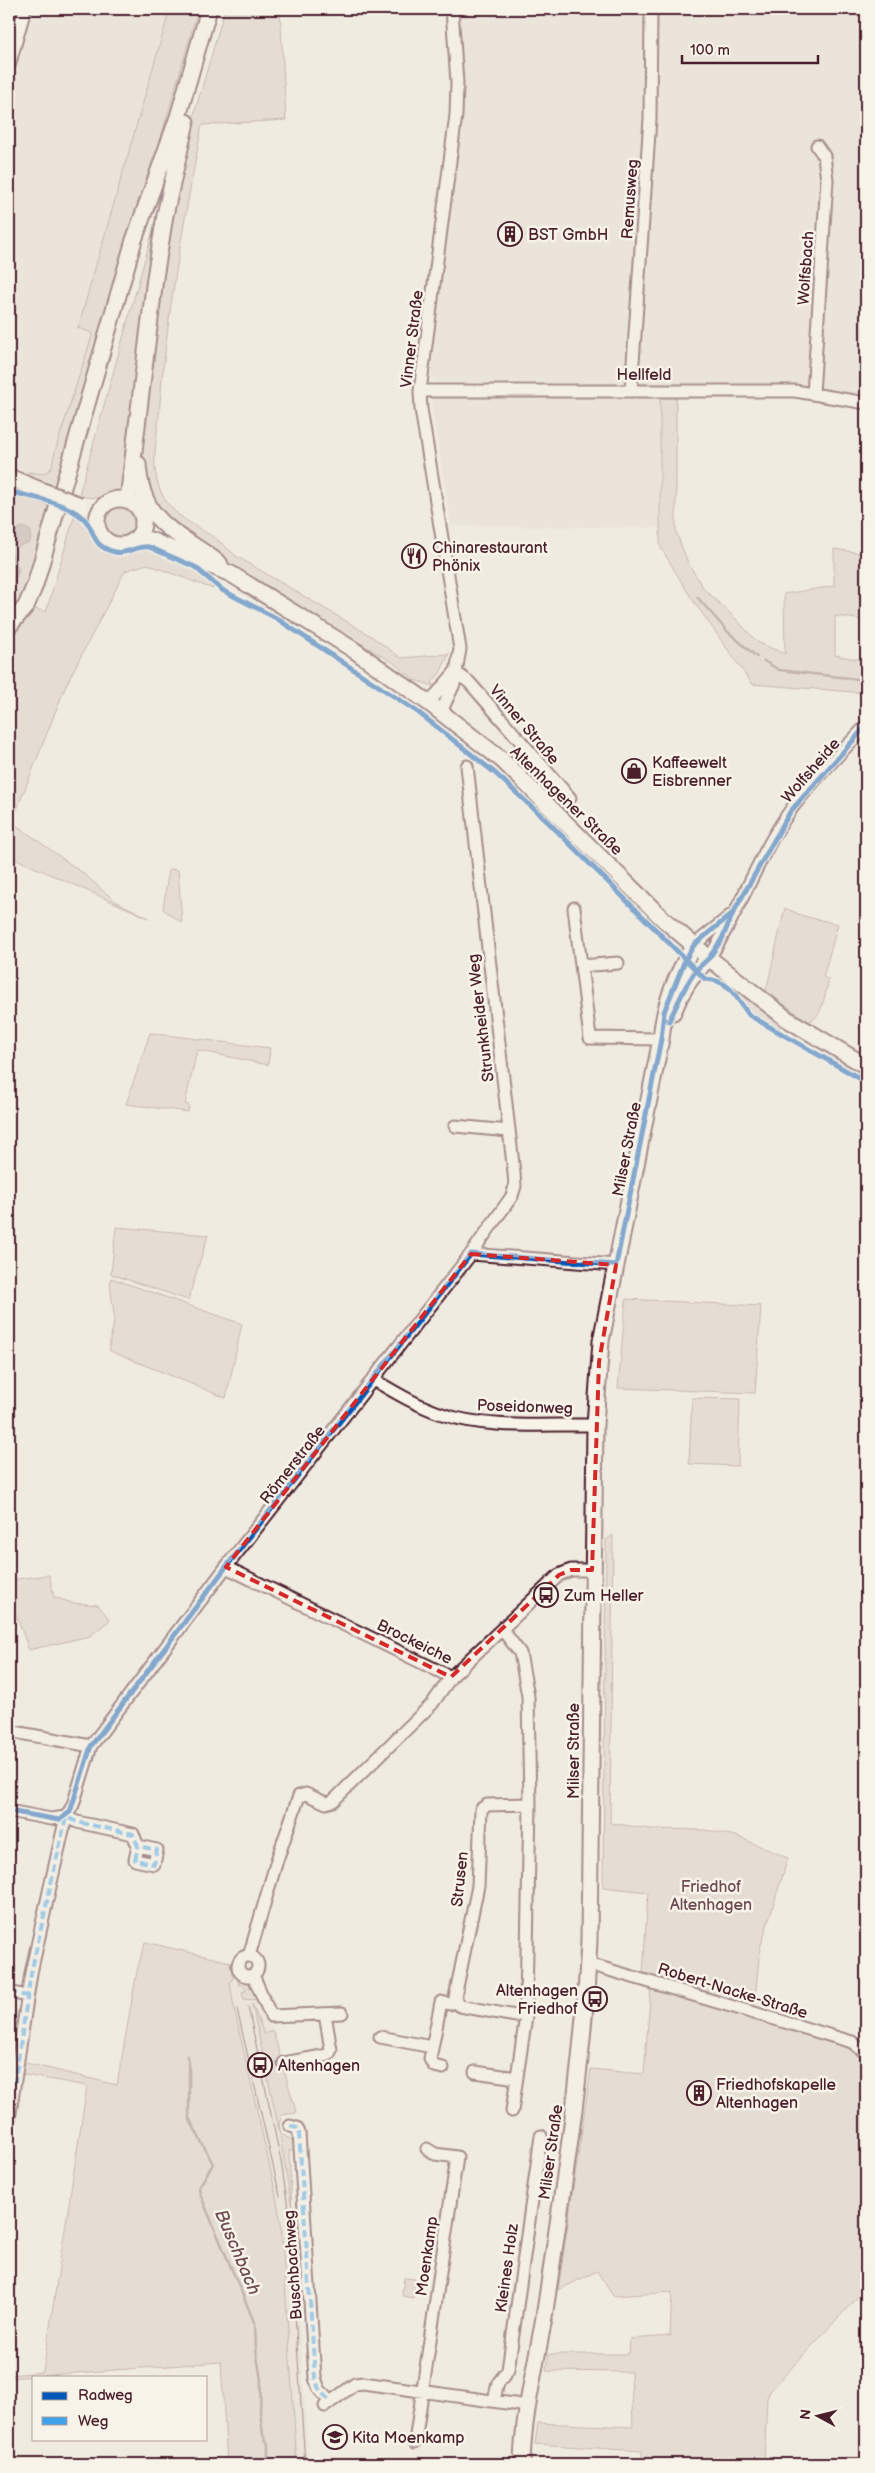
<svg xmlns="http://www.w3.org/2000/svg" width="875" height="2473" viewBox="0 0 875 2473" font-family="'Balsamiq Sans',sans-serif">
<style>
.built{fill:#e3dcd2}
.green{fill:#d8cdc6;stroke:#917678}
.water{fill:#b7a4a2;stroke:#8b6f72}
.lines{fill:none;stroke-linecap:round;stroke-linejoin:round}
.stream{stroke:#8b6f72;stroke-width:2.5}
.minor-casing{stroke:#4a1f2b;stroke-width:15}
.major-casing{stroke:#4a1f2b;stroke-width:19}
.minor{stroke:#f7f3e8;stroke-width:11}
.major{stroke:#f7f3e8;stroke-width:15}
.tram{stroke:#4a1f2b;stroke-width:1}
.major-bridge-casing{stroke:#4a1f2b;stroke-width:19;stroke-linecap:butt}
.major-bridge{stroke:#f7f3e8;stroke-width:15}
.quiet{stroke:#40a2eb;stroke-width:4;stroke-dasharray:8 4;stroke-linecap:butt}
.cycleway-casing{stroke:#f7f3e8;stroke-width:8}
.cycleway{stroke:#0057b8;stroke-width:5}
.marked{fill:none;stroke:#d62828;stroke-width:4;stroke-dasharray:10 6;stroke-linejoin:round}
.labels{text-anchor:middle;stroke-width:5;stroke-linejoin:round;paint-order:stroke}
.street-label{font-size:16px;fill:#4a1f2b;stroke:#f7f3e8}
.poi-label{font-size:16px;fill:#4a1f2b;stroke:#f7f3e8;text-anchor:start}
.park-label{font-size:16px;fill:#6e4a52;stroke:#f7f3e8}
.water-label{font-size:18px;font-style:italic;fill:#704e55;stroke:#f7f3e8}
</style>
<rect width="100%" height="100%" fill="#f0ebe0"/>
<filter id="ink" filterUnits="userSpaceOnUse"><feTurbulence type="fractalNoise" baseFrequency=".02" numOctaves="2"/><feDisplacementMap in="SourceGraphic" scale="10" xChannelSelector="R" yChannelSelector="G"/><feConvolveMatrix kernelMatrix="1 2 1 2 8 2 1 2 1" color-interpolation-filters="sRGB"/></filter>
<g filter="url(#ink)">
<path class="built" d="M9 9H170L78 328 94 333 71 406 56 448 51 469 42 474 28 472 26 475 9 468Z
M458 9H866V396L799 385 435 382 430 377 462 120V83Z
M436 395 660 397 659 528 451 526 431 401Z
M237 1977 239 1985 244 1984 246 1991 260 2000 273 2031 264 2035 252 2004 280 2134 292 2209 309 2464H297L281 2224 274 2186 229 1983Z"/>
<path class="green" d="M170 9H198L60 488 26 475 28 472 42 474 51 469 56 448 93 333 78 328Z
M225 9H280L286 120 202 125C184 221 166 317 159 415 157 439 150 467 160 490 172 518 197 525 219 541 225 546 230 551 236 556L371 636 401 658 449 654 440 673 432 682 433 686 415 680 391 661 243 575V572L236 571 162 518 142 473 144 427 173 207 191 125Z
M157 216 125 495C108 493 96 502 79 495Z
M660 397H676V532L688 563 704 589 735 618 757 642 785 654 784 594 834 586V549L866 554V620L835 616V655L866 661V693L752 684 690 596 660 546Z
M9 494 54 507 35 576 9 622V594L14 582 11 551 9 542 12 545 9 535Z
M103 522a17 17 0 1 1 34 0a17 17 0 1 1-34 0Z
M75 514C90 524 86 541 106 551 122 559 131 550 147 549 165 548 207 572 213 589L147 564 125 571 66 685 12 822 84 874 115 901 149 918 9 856V635L14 631 32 608 46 612Z
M169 869 178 870 182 923 163 909Z
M785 908 803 916 838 924 823 977 829 980C825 992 822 1022 807 1021L766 991Z
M734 990 781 1023 778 1032 751 1013Z
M150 1033 270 1048 268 1065 197 1050 185 1104 189 1105 188 1112 126 1104Z
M116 1227 208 1235 188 1300 111 1274Z
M111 1278 242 1324 226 1398 110 1351C108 1339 114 1330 114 1319 114 1305 109 1292 111 1278Z
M626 1299 761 1306 755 1393 618 1388Z
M692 1398 740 1399 738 1466 689 1464Z
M613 1535 610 1823 650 1829 705 1830 736 1836 788 1858 760 1948 754 2009 643 1975 648 1892 603 1887 606 1540Z
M49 1575 54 1597 72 1603 98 1605 110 1620 90 1636 29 1650 9 1595V1580Z
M145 1942 230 1962 233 1978 230 1983 234 2008 274 2186 281 2224 297 2464H227L221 2362 9 2378V2375L43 2372 87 2086 20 2074 22 2062 117 2085 137 1971Z
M237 1977 250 1981 260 2000 244 1999 242 1992 246 1991 244 1985H239Z
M651 1986 817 2038 853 2046 866 2057V2288L770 2391 767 2398 764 2464H676V2458L642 2460V2451L535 2444 538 2423 633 2427 631 2372 546 2371 549 2354H629L630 2339 670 2336 672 2292 613 2296 597 2271 558 2290 591 2069 644 2074Z
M252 2004 264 2034 273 2031 295 2108 296 2113 282 2115 279 2124 281 2134 296 2142V2150H289L292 2209 280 2134Z
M404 2278 415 2279 413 2298 402 2296Z"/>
<path class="water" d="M22 527 31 531 30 542 17 547 9 542V535Z
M9 548 19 570 9 594Z"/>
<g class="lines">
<path class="stream" d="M697 597 727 631 757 657
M764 661 779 670 866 680
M187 2056 189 2063V2118L213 2164 199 2187 200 2194 255 2324 256 2350 261 2380 260 2411 263 2435 268 2444V2464"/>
<defs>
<path id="minor" d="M9 66 25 9
M420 391H795L866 403
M631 391 650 119 651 9
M813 394 827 180 824 156 817 146
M455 672 469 682 570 798
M429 703 455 672
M441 712 454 684 460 649 421 409 420 391 456 115 457 83 452 9
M574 908 590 1038 661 1039
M694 945 730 916
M709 958C740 912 757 857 790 811 812 780 841 753 866 726
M581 966 618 963
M455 1126 509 1131
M471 1254 616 1265
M374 1380C396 1393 418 1406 442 1414 490 1430 545 1424 595 1425
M226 1567 451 1677
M502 1629 520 1653 528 1696 530 1804 526 2001 523 2012 516 2016 460 2006 455 1997 478 1886 481 1809 487 1805 530 1804
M9 1731 91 1746
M9 1811 51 1819 66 1817
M66 1817 77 1822 133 1834 138 1846 157 1850 154 1864 135 1860 138 1846
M249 1956 277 1860 299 1796 306 1794 326 1803 333 1801 432 1704 451 1677 559 1575 571 1570H592
M238 1966a10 10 0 1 1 20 0a10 10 0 1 1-20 0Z
M588 1966 599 1967 852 2042 866 2053
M253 1975 271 2016 342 2013
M9 1992 27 1996
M380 2037 432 2047
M284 2063 328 2055 331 2050 325 2014
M443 2068 434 2066 430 2059 441 2002 450 2004 455 2001
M475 2072 517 2078
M512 2111 526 2016 523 2012
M9 2120 31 1973 50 1887 66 1817 73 1805 91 1746 226 1567 471 1254 512 1196 515 1186 514 1173 467 766
M290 2126 297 2128 299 2133 315 2378 319 2389 330 2402
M494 2400 498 2383 508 2370 541 2136
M325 2406 355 2384 363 2383 528 2406
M415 2442 457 2157 435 2154 427 2149"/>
<path id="major" d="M138 464C142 527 179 531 220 564
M9 477 40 490
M97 522a23 23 0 1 1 46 0a23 23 0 1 1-46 0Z
M128 500 155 278 165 215 186 122
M137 537 150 540 231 574 354 650 429 703 502 760 663 919 709 958 787 1019 866 1066
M9 626 26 606 35 585 134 240 178 117 209 9
M673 1012C681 991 692 974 709 958
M522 2464C523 2412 537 2362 545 2311 563 2188 584 2065 589 1940L595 1425 601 1341 661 1039C664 1004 676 975 694 945"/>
</defs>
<use href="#minor" class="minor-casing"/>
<use href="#major" class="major-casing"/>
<use href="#minor" class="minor"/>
<use href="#major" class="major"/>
<path class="tram" d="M248 2007 281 2161 288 2208 305 2464
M237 2009 280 2196"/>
<defs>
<path id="major-bridge" d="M40 490 80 505"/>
</defs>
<use href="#major-bridge" class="major-bridge-casing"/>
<use href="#major-bridge" class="major-bridge"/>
<path class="quiet" d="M9 1992 27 1996
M9 2120 31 1973 66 1817 77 1822 133 1834 138 1846 157 1850 154 1864 135 1860 138 1846
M290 2126 297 2128 299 2133 315 2378 319 2389 330 2402"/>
<defs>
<path id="cycleway" d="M9 491C31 498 63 501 82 517 97 528 88 546 115 552 127 555 137 545 149 547L195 567 222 590 276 618 419 713 495 773 548 822 705 979C731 980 736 998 749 1015L866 1082
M669 1021 686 986 696 970 709 958 722 939 733 913 790 812 866 726
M9 1811 59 1820 70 1812 91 1746 226 1567 471 1254 616 1265 661 1039 664 1012 685 960 694 945 733 913"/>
</defs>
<use href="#cycleway" class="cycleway-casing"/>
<use href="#cycleway" class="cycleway"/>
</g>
</g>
<path d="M0 0H875V2473H0ZM471 1254 616 1265 599 1362 592 1570H571L559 1575 451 1677 226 1567Z" fill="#f0ebe0" fill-opacity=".55" fill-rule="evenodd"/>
<path class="marked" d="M471 1254 616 1265 599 1362 592 1570H571L559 1575 451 1677 226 1567Z"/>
<defs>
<symbol id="building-ring" viewBox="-11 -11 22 22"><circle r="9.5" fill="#f7f3e8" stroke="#4a1f2b" stroke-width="1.5"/><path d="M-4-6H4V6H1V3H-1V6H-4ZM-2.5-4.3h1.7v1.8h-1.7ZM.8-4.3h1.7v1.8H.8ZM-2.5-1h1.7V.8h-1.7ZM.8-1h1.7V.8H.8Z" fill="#4a1f2b"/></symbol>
<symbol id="restaurant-ring" viewBox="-11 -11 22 22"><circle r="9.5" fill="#f7f3e8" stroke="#4a1f2b" stroke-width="1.5"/><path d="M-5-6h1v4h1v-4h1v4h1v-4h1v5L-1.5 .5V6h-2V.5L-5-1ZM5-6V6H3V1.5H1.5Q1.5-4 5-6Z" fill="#4a1f2b"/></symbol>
<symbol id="shop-ring" viewBox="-11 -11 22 22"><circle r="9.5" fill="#f7f3e8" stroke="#4a1f2b" stroke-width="1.5"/><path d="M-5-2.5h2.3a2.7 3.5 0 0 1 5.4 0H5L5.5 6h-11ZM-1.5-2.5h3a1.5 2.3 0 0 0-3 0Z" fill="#4a1f2b"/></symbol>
<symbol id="bus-ring" viewBox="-11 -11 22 22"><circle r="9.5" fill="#f7f3e8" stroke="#4a1f2b" stroke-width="1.5"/><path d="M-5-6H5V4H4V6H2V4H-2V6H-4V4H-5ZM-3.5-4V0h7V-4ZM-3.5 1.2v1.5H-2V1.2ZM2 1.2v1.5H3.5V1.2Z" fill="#4a1f2b"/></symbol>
<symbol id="school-ring" viewBox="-11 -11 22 22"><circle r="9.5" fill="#f7f3e8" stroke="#4a1f2b" stroke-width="1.5"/><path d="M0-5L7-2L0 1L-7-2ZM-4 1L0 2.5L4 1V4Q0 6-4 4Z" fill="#4a1f2b"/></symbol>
</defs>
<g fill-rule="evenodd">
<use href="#building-ring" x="496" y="220" width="28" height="28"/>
<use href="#restaurant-ring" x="400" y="542" width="28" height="28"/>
<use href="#shop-ring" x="620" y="757" width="28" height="28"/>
<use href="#bus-ring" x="532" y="1581" width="28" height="28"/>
<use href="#bus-ring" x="581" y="1985" width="28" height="28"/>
<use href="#bus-ring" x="246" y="2051" width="28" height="28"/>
<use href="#building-ring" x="685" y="2079" width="28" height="28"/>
<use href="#school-ring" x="321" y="2423" width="28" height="28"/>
</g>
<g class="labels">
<g class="street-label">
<text transform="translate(629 199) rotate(-86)" y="6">Remusweg</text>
<text transform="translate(805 268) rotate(-86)" y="6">Wolfsbach</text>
<text transform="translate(411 339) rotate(-83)" y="6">Vinner Straße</text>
<text x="644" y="380">Hellfeld</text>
<text transform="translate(525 724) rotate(50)" y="6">Vinner Straße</text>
<text transform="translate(810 770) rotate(-49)" y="6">Wolfsheide</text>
<text transform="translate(567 800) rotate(44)" y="6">Altenhagener Straße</text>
<text transform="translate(480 1018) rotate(-97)" y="6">Strunkheider Weg</text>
<text transform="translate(626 1149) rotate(-79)" y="6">Milser Straße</text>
<text transform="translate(525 1406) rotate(2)" y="6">Poseidonweg</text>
<text transform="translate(292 1464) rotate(-52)" y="6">Römerstraße</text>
<text transform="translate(415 1641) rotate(26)" y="6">Brockeiche</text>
<text transform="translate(573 1751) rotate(-90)" y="6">Milser Straße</text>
<text transform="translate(459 1879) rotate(-84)" y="6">Strusen</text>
<text transform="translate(733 1990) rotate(17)" y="6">Robert-Nacke-Straße</text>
<text transform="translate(550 2152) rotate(-82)" y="6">Milser Straße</text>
<text transform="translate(426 2256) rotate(-82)" y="6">Moenkamp</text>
<text transform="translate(292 2265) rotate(-94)" y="6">Buschbachweg</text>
<text transform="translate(506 2268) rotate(-82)" y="6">Kleines Holz</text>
</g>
<g class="poi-label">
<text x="528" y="240">BST GmbH</text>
<text x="432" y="553">Chinarestaurant<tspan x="432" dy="18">Phönix</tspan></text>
<text x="652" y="768">Kaffeewelt<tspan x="652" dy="18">Eisbrenner</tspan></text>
<text x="564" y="1601">Zum Heller</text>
<text x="578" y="1996" text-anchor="end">Altenhagen<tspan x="578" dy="18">Friedhof</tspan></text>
<text x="278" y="2071">Altenhagen</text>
<text x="716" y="2090">Friedhofskapelle<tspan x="716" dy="18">Altenhagen</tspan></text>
<text x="352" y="2443">Kita Moenkamp</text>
</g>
<g class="park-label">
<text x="711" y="1892">Friedhof<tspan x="711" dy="18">Altenhagen</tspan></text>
</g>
<g class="water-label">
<text transform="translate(238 2252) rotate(67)" y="6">Buschbach</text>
</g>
</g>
<rect width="875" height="2473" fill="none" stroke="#f7f3e8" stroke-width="30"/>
<rect x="15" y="15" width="845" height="2443" fill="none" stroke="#4a1f2b" stroke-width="2" filter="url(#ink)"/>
<rect x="32" y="2376" width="175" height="65" fill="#f7f3e8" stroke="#b29e9c"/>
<rect x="42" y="2392" width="25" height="8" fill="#0057b8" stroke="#b29e9c"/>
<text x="78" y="2400" font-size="15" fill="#4a1f2b">Radweg</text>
<rect x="42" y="2417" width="25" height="8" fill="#40a2eb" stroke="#b29e9c"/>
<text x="78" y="2426" font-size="15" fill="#4a1f2b">Weg</text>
<g transform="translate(818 2416) rotate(277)" stroke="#f7f3e8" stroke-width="4" paint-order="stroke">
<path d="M0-4L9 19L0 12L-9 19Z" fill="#4a1f2b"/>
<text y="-8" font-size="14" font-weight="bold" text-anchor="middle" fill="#4a1f2b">N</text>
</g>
<path d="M682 55v8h136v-8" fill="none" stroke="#4a1f2b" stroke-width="2.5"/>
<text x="690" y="55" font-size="15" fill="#4a1f2b" stroke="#f7f3e8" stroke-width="4" paint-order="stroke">100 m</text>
</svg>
